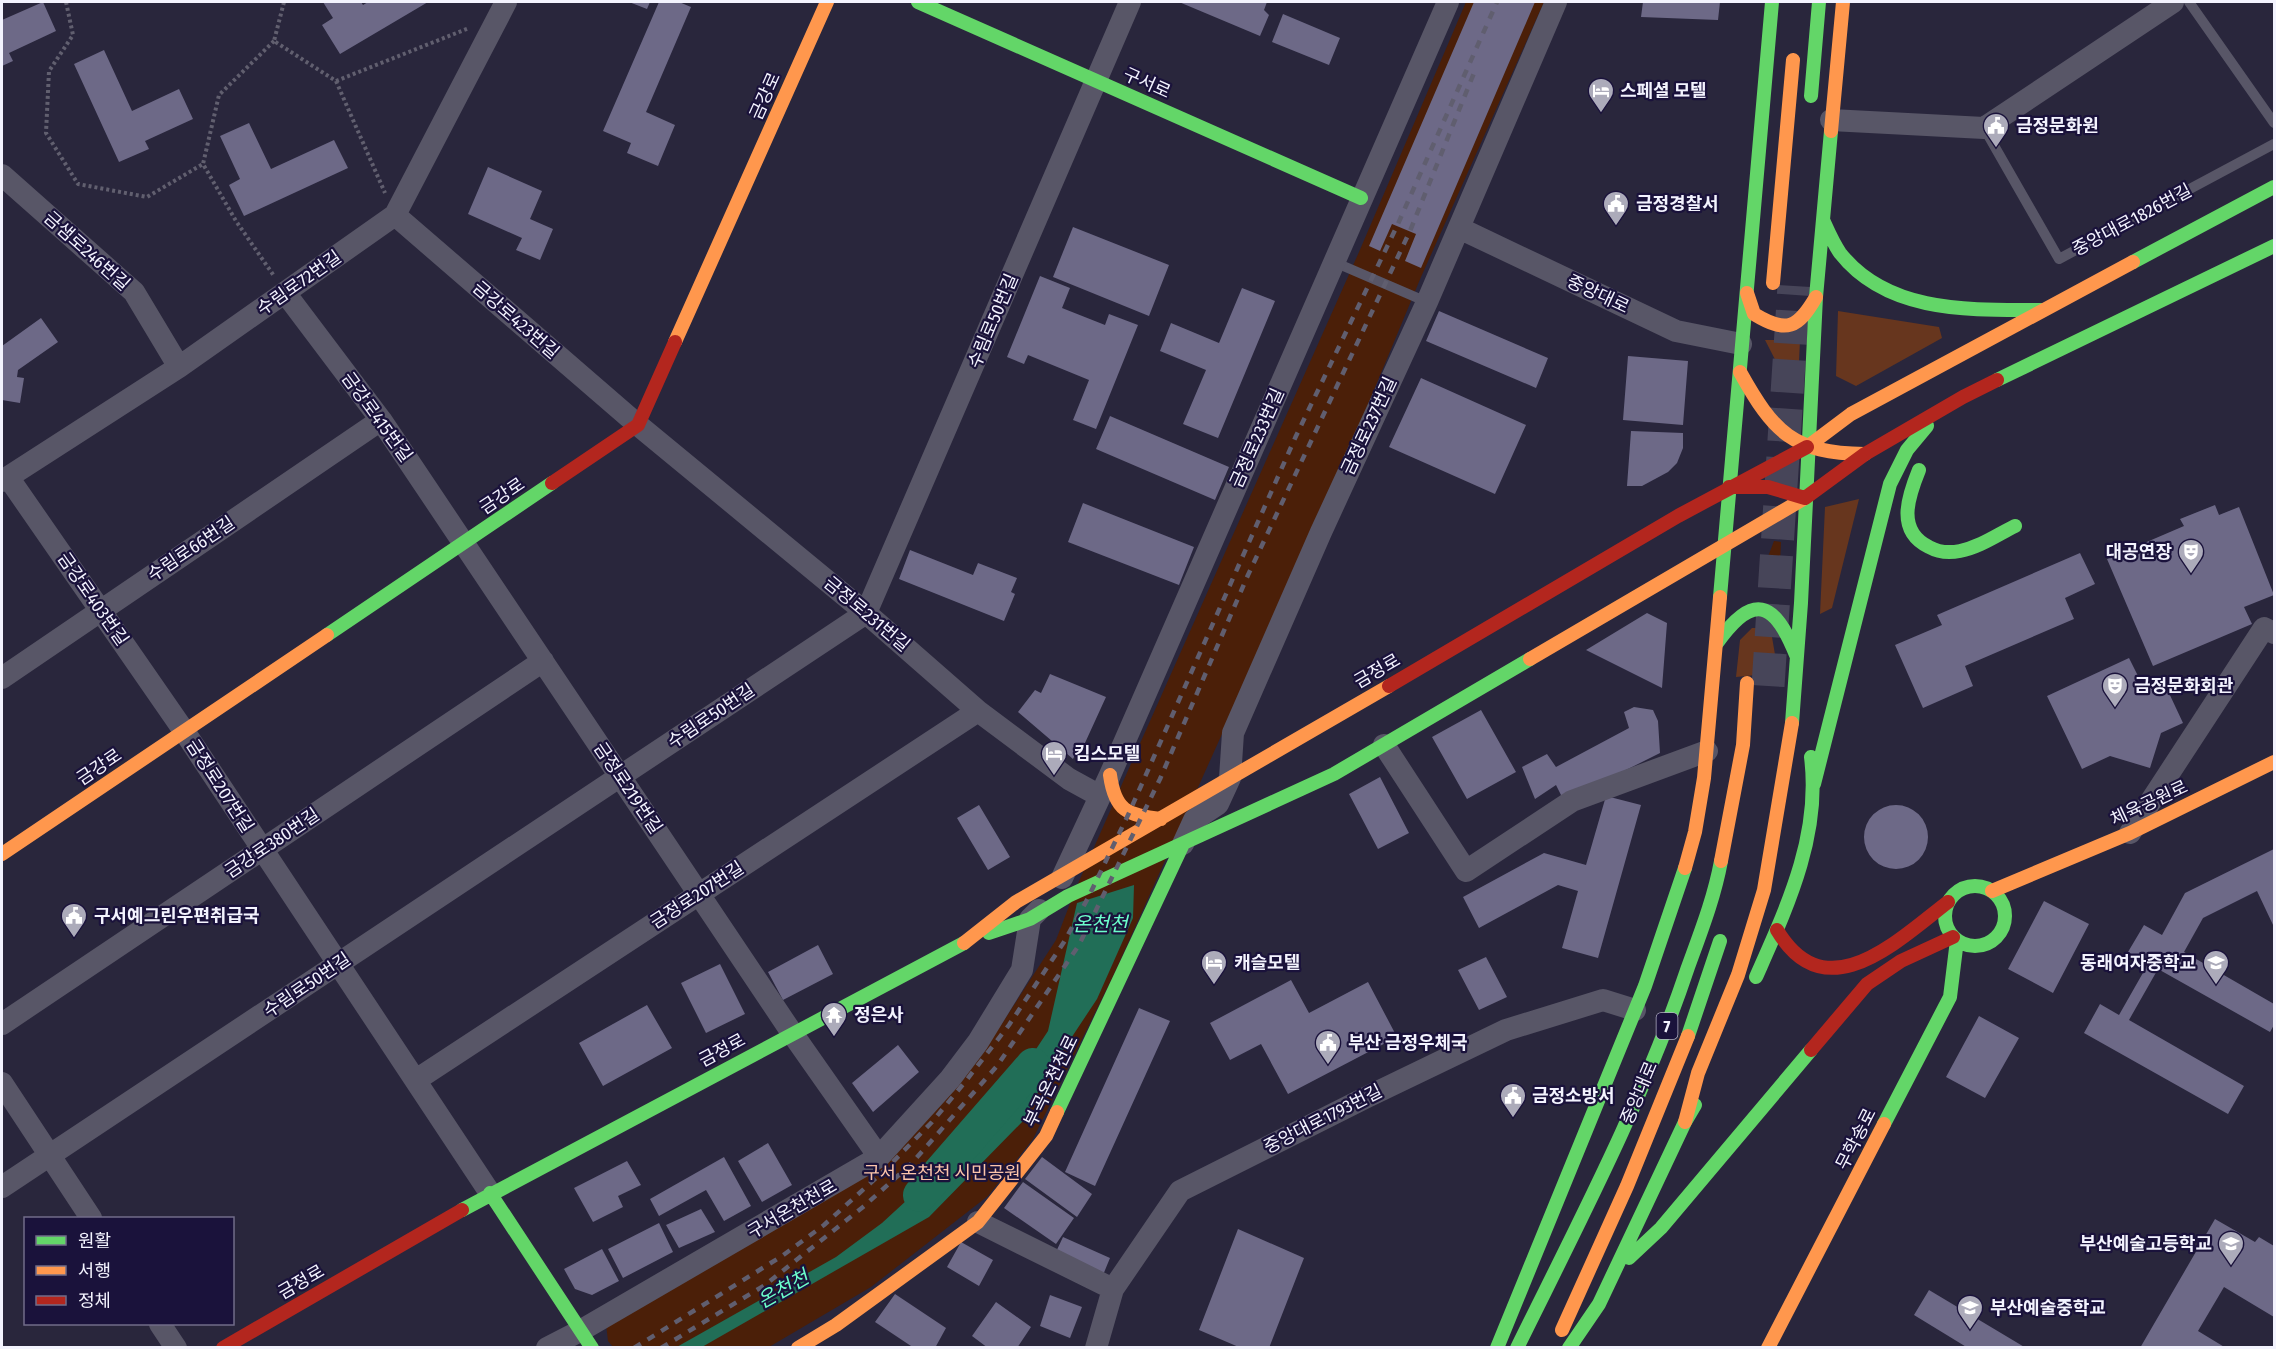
<svg xmlns="http://www.w3.org/2000/svg" width="2276" height="1349" viewBox="0 0 2276 1349" font-family="'Fira Sans Condensed','Noto Sans KR',sans-serif">
<style>
.green{fill:#4b1f08}
.forest{fill:#67361e}
.water{fill:#216e57}
.lines{fill:none;stroke-linecap:round;stroke-linejoin:round}
.river{stroke:#216e57;stroke-width:34}
.building{fill:#6d6987}
.primary-tunnel{stroke:#474559;stroke-width:33;stroke-dasharray:33 16;stroke-linecap:butt}
.path{stroke:#615f6f;stroke-width:4;stroke-dasharray:3 3;stroke-linecap:butt}
.lane{stroke:#585667;stroke-width:10}
.street{stroke:#585667;stroke-width:22}
.fast{stroke:#63d668;stroke-width:14}
.slow{stroke:#ff974d;stroke-width:14}
.jam{stroke:#b3261e;stroke-width:14}
.rail{stroke:#605e6f;stroke-width:4.5;stroke-dasharray:8 8;stroke-linecap:butt}
.labels{text-anchor:middle;stroke-width:4.5;stroke-linejoin:round;paint-order:stroke}
.shield{fill:#1a123b;stroke:#b2b0c4;stroke-width:1.5}
.shield-label{font-size:16px;font-weight:bold;fill:#f3f3fe}
.street-label{font-size:18px;fill:#f3f3fe;stroke:#1a123b}
.poi-label{font-size:18px;font-weight:bold;fill:#f3f3fe;stroke:#1a123b;text-anchor:start}
.park-label{font-size:18px;fill:#fcc5aa;stroke:#1a123b}
.water-label{font-size:20px;font-style:italic;fill:#6cfecb;stroke:#1a123b}
</style>
<rect width="100%" height="100%" fill="#29263c"/>
<path class="green" d="M1466 2H1544L1421 277 1339 474 1114 974 1033 1139 988 1196 871 1287 769 1347H613L608 1341 606 1324 853 1181 1001 1025 1056 940 1076 888 1138 748 1359 252Z
M1774 541 1781 542 1779 584 1759 580Z"/>
<path class="forest" d="M1838 311 1939 327 1942 338 1856 386 1836 376Z
M1765 340H1800L1798 383 1788 385Z
M1859 499 1832 608 1820 614 1825 507Z
M1752 628H1765L1772 637 1779 678 1767 674 1736 677 1740 640Z"/>
<path class="water" d="M1134 885 1133 918 1097 999 1048 1073 1023 1121 929 1217 702 1347 675 1348 836 1257 882 1223 982 1131 1048 1031 1077 903Z"/>
<g class="lines">
<path class="river" d="M920 1195 1033 1065"/>
</g>
<path class="building" d="M43 2 56 31 9 53 13 61 2 66V20Z
M323 2H361L363 5 368 2H428L340 54 322 25 333 18Z
M629 2H650L647 9Z
M659 2H679L691 7 646 112 675 125 658 166 627 153 631 143 603 131Z
M1179 2H1267L1264 10 1269 15 1260 36Z
M1474 2H1535L1421 268 1405 261 1416 234 1392 224 1380 251 1369 246Z
M1643 2H1720L1718 20 1641 17Z
M1283 14 1340 38 1329 65 1272 42Z
M104 50 132 111 179 89 193 119 145 141 149 149 119 162 74 64Z
M249 123 271 169 334 140 348 168 244 216 229 185 240 179 220 136Z
M488 167 542 191 530 219 553 229 540 260 516 250 522 238 468 214Z
M1073 227 1169 265 1149 316 1053 277Z
M1040 276 1070 288 1062 308 1105 325 1109 314 1138 325 1096 429 1073 420 1089 380 1028 355 1024 364 1007 357Z
M1242 288 1275 301 1218 438 1183 424 1206 370 1160 351 1171 323 1219 343Z
M1439 311 1548 358 1536 388 1426 341Z
M41 318 58 342 18 370 17 377 24 378 20 403 2 400V346Z
M1628 356 1688 361 1683 425 1623 420Z
M1421 378 1526 425 1495 494 1389 447Z
M1110 416 1229 467 1215 500 1096 449Z
M1631 431 1683 433V448L1677 463 1668 472 1642 486H1627Z
M1083 503 1194 547 1179 585 1068 542Z
M2215 505 2219 515 2239 507 2274 595 2244 607 2252 624 2153 666 2107 559 2184 526 2180 519Z
M910 550 973 575 978 563 1017 578 1011 592 1015 594 1004 621 899 579Z
M2080 553 2095 584 2065 598 2074 619 1965 666 1973 686 1923 708 1895 645 1942 625 1937 615Z
M1647 613 1667 623 1662 688 1586 650Z
M2129 658 2142 684 2161 676 2183 723 2161 733 2150 768 2110 756 2082 769 2047 696Z
M1050 674 1106 697 1079 756 1075 755 1073 759 1018 712 1035 690 1041 693Z
M1634 707 1653 710 1658 721 1660 753 1564 801 1556 785 1535 799 1522 767 1547 754 1556 767 1629 728 1624 712Z
M1481 710 1516 772 1467 799 1432 737Z
M1380 777 1409 833 1378 849 1349 794Z
M1606 796 1641 805 1598 958 1562 948 1578 891 1558 885 1479 928 1463 897 1544 853 1586 865Z
M1864 837a32 32 0 1 1 64 0a32 32 0 1 1-64 0Z
M979 805 1010 857 988 870 957 818Z
M2274 849V927L2257 891 2203 918 2184 952 2274 1004V1025L2270 1032 2158 969 2129 1020 2244 1086 2228 1114 2084 1033 2100 1004 2119 1015 2148 964 2128 952 2144 925 2162 935 2185 893Z
M2044 901 2089 924 2053 993 2008 969Z
M818 945 833 974 783 1000 768 972Z
M1486 957 1507 997 1479 1010 1458 970Z
M720 964 745 1014 706 1033 681 983Z
M1291 980 1309 1013 1368 982 1397 1037 1288 1094 1261 1044 1230 1060 1210 1023Z
M647 1005 672 1048 603 1086 579 1043Z
M1139 1008 1170 1021 1095 1186 1065 1172Z
M1979 1016 2019 1038 1985 1098 1946 1077Z
M898 1045 919 1072 873 1112 852 1083Z
M768 1143 792 1185 762 1202 738 1161Z
M724 1157 751 1206 724 1221 706 1190 659 1216 650 1199Z
M1042 1157 1092 1194 1077 1217 1025 1179Z
M627 1161 641 1185 618 1196 623 1207 593 1222 574 1188Z
M1023 1182 1074 1218 1056 1244 1004 1208Z
M701 1209 715 1232 679 1248 666 1225Z
M2215 1219 2255 1242 2259 1237 2274 1246V1317L2224 1287 2198 1331 2226 1348H2140Z
M659 1223 673 1252 623 1278 608 1249Z
M1238 1229 1304 1258 1269 1348H1241L1199 1330Z
M1063 1237 1110 1258 1103 1275 1055 1254Z
M961 1242 993 1260 979 1286 947 1267Z
M602 1249 619 1281 592 1295 575 1289 564 1269Z
M1929 1290 2026 1348H1968L1914 1315Z
M895 1294 946 1328 935 1348H914L875 1322Z
M1050 1295 1082 1307 1070 1338 1040 1326Z
M996 1302 1031 1327 1017 1348H988L972 1336Z"/>
<g class="lines">
<path class="primary-tunnel" d="M1768 686 1794 286"/>
<path class="path" d="M66 2 73 35 49 71 46 133 78 184 147 197 203 164
M284 2 274 41 336 81 385 193
M274 41 219 95 203 164 236 221 274 276
M336 81 469 28"/>
<path class="lane" d="M2189 2 2274 123
M1984 128 2059 259 2274 144
M1334 262 1427 302"/>
<path class="street" d="M1831 120 1984 128 2173 2
M2 175 134 292 179 367
M395 215 638 425 866 613 978 711 1069 779 1100 796
M1459 228 1676 331 1741 344
M286 294 381 420 792 1033 879 1157
M8 477 184 731 490 1193
M2 481 179 367 395 215 506 2
M2 678 381 420
M1384 745 1466 871 1572 801 1707 751
M2130 833 2264 628 2274 633
M1183 844 1194 820 1218 804 1230 778 1233 733 1321 532 1427 302 1556 2
M1062 878 1110 775 1448 2
M2 1024 543 661
M416 1080 978 711
M2 1083 91 1218
M2 1187 866 613 1130 2
M978 1222 1113 1289
M160 1324 176 1348
M547 1348 580 1331 879 1157 950 1079 978 1042 1022 970 1030 919 1039 910
M1096 1348 1113 1289 1180 1191 1367 1097 1506 1030 1603 1000 1635 1010"/>
<path class="fast" d="M918 2 1361 198
M1811 96 1819 2
M1823 220C1828 231 1833 243 1840 253 1888 314 1971 310 2041 310
M2133 262 2274 187
M1997 380 2274 246
M1919 470C1908 497 1896 531 1929 547 1938 552 1950 553 1960 551 1980 547 1997 535 2015 526
M1720 597 1772 2
M327 635 552 483
M1717 643C1753 593 1774 600 1796 655
M1792 723 1801 603 1816 297 1831 131
M1814 784 1890 484 1907 450 1927 426
M1945 916a30 30 0 1 1 60 0a30 30 0 1 1-60 0Z
M989 933 1030 919 1068 896 1334 774 1530 659
M1756 977C1787 907 1821 836 1811 757
M1688 1036 1720 941
M1057 1112 1183 844
M1884 1124 1950 997 1957 940
M490 1193 592 1348
M462 1210 964 943
M1629 1258 1661 1228 1811 1050
M1497 1348 1645 986 1685 868
M1517 1348C1578 1224 1643 1101 1687 970 1700 934 1714 899 1721 861
M1569 1348 1599 1304 1685 1122 1695 1105"/>
<path class="slow" d="M1831 131 1843 2
M1773 283 1793 60
M1747 293 1754 314C1787 334 1798 328 1816 297
M675 342 827 2
M1740 372C1774 433 1793 453 1865 454
M1807 447 1851 414 2133 262
M1530 659 1805 498
M1110 775C1115 811 1127 815 1161 819
M2 854 327 635
M1721 861 1743 745 1747 683
M1685 868 1695 832 1704 778 1720 597
M1992 891 2130 833 2274 762
M964 943 1016 902 1389 686
M1685 1122 1698 1073 1738 975 1764 890 1792 723
M1562 1330 1627 1186 1688 1036
M798 1348 836 1325 978 1222 1046 1136 1057 1112
M1768 1348 1884 1124"/>
<path class="jam" d="M552 483 638 425 675 342
M1729 487H1768L1805 498
M1805 498 1865 454 1963 397 1997 380
M1389 686 1678 516 1807 447
M1777 930C1826 1012 1897 941 1948 902
M1811 1050 1867 984 1901 961 1953 937
M223 1348 462 1210"/>
<path class="rail" d="M634 1348 782 1256 824 1225 886 1169 932 1122 965 1082 1009 1025 1064 942 1088 898 1129 813 1296 436 1397 226 1497 2
M661 1348 765 1285 863 1207 911 1164 997 1066 1079 945 1160 779 1248 575 1410 231 1474 73"/>
</g>
<defs>
<symbol id="hotel-pin" viewBox="-11 -11 22 30"><path d="M0 17L-7.5 6A9.5 9.5 0 1 1 7.5 6Z" fill="#acabba" stroke="#1a123b"/><path d="M-6-4.5h1.5V1H6V5H4.5V3h-9V5H-6ZM-4 0a1.8 1.8 0 1 1 3.6 0ZM.5 0V-2.5h3Q6-2.5 6 0Z" fill="#fff"/></symbol>
<symbol id="civic-pin" viewBox="-11 -11 22 30"><path d="M0 17L-7.5 6A9.5 9.5 0 1 1 7.5 6Z" fill="#acabba" stroke="#1a123b"/><path d="M-.6-6.5H3V-4.5H.6V-3L4-1V1h2V6H-6V1h2V-1L-.6-3ZM-1.2 2.5V6h2.4V2.5Z" fill="#fff"/></symbol>
<symbol id="theatre-pin" viewBox="-11 -11 22 30"><path d="M0 17L-7.5 6A9.5 9.5 0 1 1 7.5 6Z" fill="#acabba" stroke="#1a123b"/><path d="M-5-5.5Q0-4 5-5.5V0Q5 5 0 6Q-5 5-5 0ZM-3.3-2.5H-1v1.5H-3.3ZM1-2.5H3.3v1.5H1ZM-2.8 1Q0 5.5 2.8 1Z" fill="#fff"/></symbol>
<symbol id="school-pin" viewBox="-11 -11 22 30"><path d="M0 17L-7.5 6A9.5 9.5 0 1 1 7.5 6Z" fill="#acabba" stroke="#1a123b"/><path d="M0-5L7-2L0 1L-7-2ZM-4 1L0 2.5L4 1V4Q0 6-4 4Z" fill="#fff"/></symbol>
<symbol id="temple-pin" viewBox="-11 -11 22 30"><path d="M0 17L-7.5 6A9.5 9.5 0 1 1 7.5 6Z" fill="#acabba" stroke="#1a123b"/><path d="M0-6L5-2H3V0L6.5 2.5H4V6H1.5V3h-3V6H-4V2.5H-6.5L-3 0V-2H-5Z" fill="#fff"/></symbol>
</defs>
<g fill-rule="evenodd">
<use href="#hotel-pin" x="1586" y="76" width="30" height="40"/>
<use href="#civic-pin" x="1981" y="111" width="30" height="40"/>
<use href="#civic-pin" x="1601" y="189" width="30" height="40"/>
<use href="#theatre-pin" x="2176" y="537" width="30" height="40"/>
<use href="#theatre-pin" x="2100" y="671" width="30" height="40"/>
<use href="#hotel-pin" x="1039" y="739" width="30" height="40"/>
<use href="#civic-pin" x="59" y="901" width="30" height="40"/>
<use href="#hotel-pin" x="1199" y="948" width="30" height="40"/>
<use href="#school-pin" x="2201" y="948" width="30" height="40"/>
<use href="#temple-pin" x="819" y="1000" width="30" height="40"/>
<use href="#civic-pin" x="1313" y="1028" width="30" height="40"/>
<use href="#civic-pin" x="1498" y="1081" width="30" height="40"/>
<use href="#school-pin" x="2216" y="1229" width="30" height="40"/>
<use href="#school-pin" x="1955" y="1293" width="30" height="40"/>
</g>
<g class="labels">
<rect class="shield" x="1656.5" y="1013" width="21" height="26" rx="4.5"/>
<g class="shield-label">
<text x="1667" y="1032">7</text>
</g>
<g class="street-label">
<text transform="translate(1147 83) rotate(24)" y="6">구서로</text>
<text transform="translate(765 96) rotate(-66)" y="6">금강로</text>
<text transform="translate(2132 220) rotate(-28)" y="6">중앙대로1826번길</text>
<text transform="translate(87 251) rotate(42)" y="6">금샘로246번길</text>
<text transform="translate(299 283) rotate(-35)" y="6">수림로72번길</text>
<text transform="translate(1598 294) rotate(25)" y="6">중앙대로</text>
<text transform="translate(516 320) rotate(41)" y="6">금강로423번길</text>
<text transform="translate(993 321) rotate(-67)" y="6">수림로50번길</text>
<text transform="translate(377 417) rotate(54)" y="6">금강로415번길</text>
<text transform="translate(1369 426) rotate(-65)" y="6">금정로237번길</text>
<text transform="translate(1257 438) rotate(-66)" y="6">금정로233번길</text>
<text transform="translate(502 496) rotate(-34)" y="6">금강로</text>
<text transform="translate(191 549) rotate(-34)" y="6">수림로66번길</text>
<text transform="translate(93 599) rotate(55)" y="6">금강로403번길</text>
<text transform="translate(867 614) rotate(40)" y="6">금정로231번길</text>
<text transform="translate(1377 671) rotate(-30)" y="6">금정로</text>
<text transform="translate(711 716) rotate(-34)" y="6">수림로50번길</text>
<text transform="translate(99 767) rotate(-34)" y="6">금강로</text>
<text transform="translate(220 786) rotate(57)" y="6">금정로207번길</text>
<text transform="translate(628 788) rotate(56)" y="6">금정로219번길</text>
<text transform="translate(2149 803) rotate(-25)" y="6">체육공원로</text>
<text transform="translate(272 843) rotate(-34)" y="6">금강로380번길</text>
<text transform="translate(697 895) rotate(-33)" y="6">금정로207번길</text>
<text transform="translate(307 985) rotate(-34)" y="6">수림로50번길</text>
<text transform="translate(722 1050) rotate(-28)" y="6">금정로</text>
<text transform="translate(1051 1081) rotate(-64)" y="6">부곡온천천로</text>
<text transform="translate(1639 1093) rotate(-67)" y="6">중앙대로</text>
<text transform="translate(1323 1119) rotate(-27)" y="6">중앙대로1793번길</text>
<text transform="translate(1856 1139) rotate(-63)" y="6">무학송로</text>
<text transform="translate(792 1209) rotate(-30)" y="6">구서온천천로</text>
<text transform="translate(301 1282) rotate(-30)" y="6">금정로</text>
</g>
<g class="poi-label">
<text x="1620" y="97">스페셜 모텔</text>
<text x="2016" y="132">금정문화원</text>
<text x="1636" y="210">금정경찰서</text>
<text x="2172" y="558" text-anchor="end">대공연장</text>
<text x="2134" y="692">금정문화회관</text>
<text x="1074" y="760">킴스모텔</text>
<text x="94" y="922">구서예그린우편취급국</text>
<text x="1234" y="969">캐슬모텔</text>
<text x="2196" y="969" text-anchor="end">동래여자중학교</text>
<text x="854" y="1021">정은사</text>
<text x="1348" y="1049">부산 금정우체국</text>
<text x="1532" y="1102">금정소방서</text>
<text x="2212" y="1250" text-anchor="end">부산예술고등학교</text>
<text x="1990" y="1314">부산예술중학교</text>
</g>
<g class="park-label">
<text x="942" y="1179">구서 온천천 시민공원</text>
</g>
<g class="water-label">
<text x="1100" y="931">온천천</text>
<text transform="translate(783 1289) rotate(-30)" y="7">온천천</text>
</g>
</g>
<rect width="2276" height="1349" fill="none" stroke="#f3f3fe" stroke-width="6"/>
<rect x="24" y="1217" width="210" height="108" fill="#1a123b" stroke="#716c89" stroke-width="1.5"/>
<rect x="36" y="1236" width="30" height="9" fill="#63d668" stroke="#716c89" stroke-width="1.5"/>
<text x="78" y="1247" font-size="18" fill="#f3f3fe">원활</text>
<rect x="36" y="1266" width="30" height="9" fill="#ff974d" stroke="#716c89" stroke-width="1.5"/>
<text x="78" y="1277" font-size="18" fill="#f3f3fe">서행</text>
<rect x="36" y="1296" width="30" height="9" fill="#b3261e" stroke="#716c89" stroke-width="1.5"/>
<text x="78" y="1307" font-size="18" fill="#f3f3fe">정체</text>
</svg>
